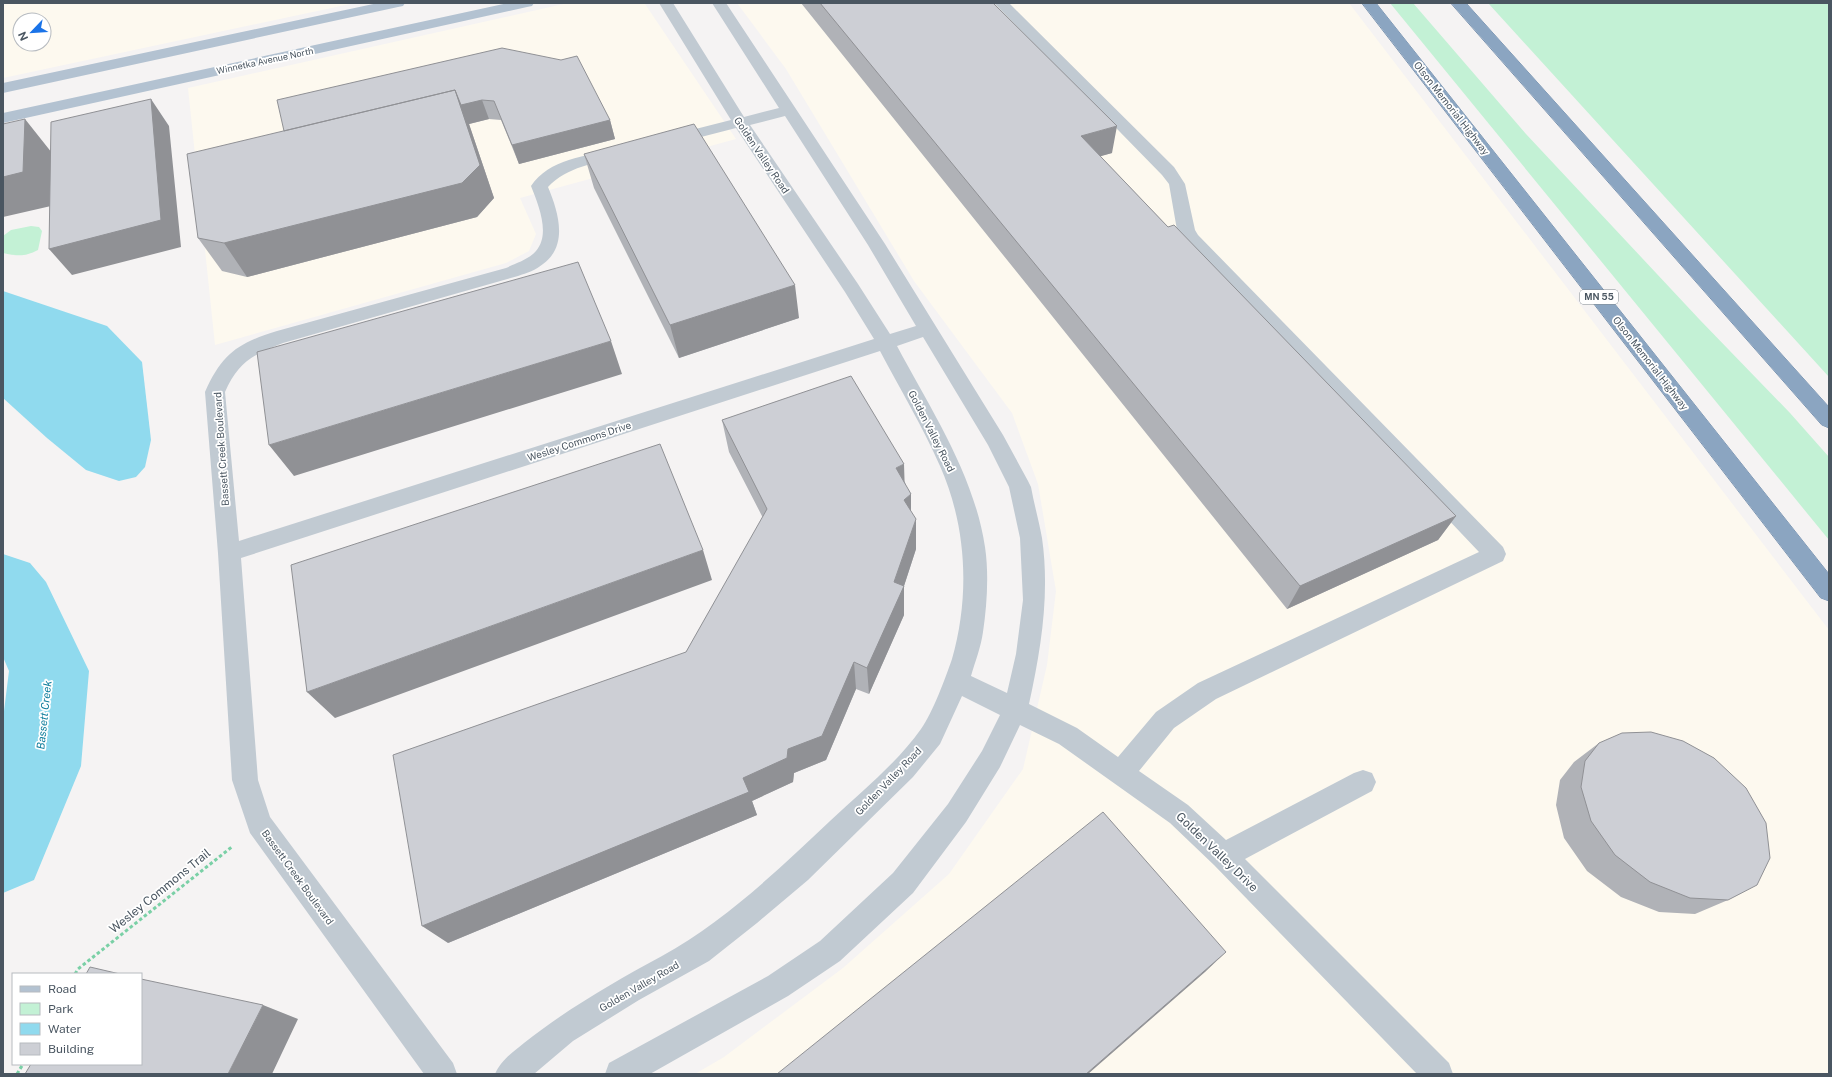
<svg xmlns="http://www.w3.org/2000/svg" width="1832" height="1077" viewBox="0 0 1832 1077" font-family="'Public Sans',sans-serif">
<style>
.commercial{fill:#fdf9ef;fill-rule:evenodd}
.green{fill:#c3f1d5}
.water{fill:#90daee}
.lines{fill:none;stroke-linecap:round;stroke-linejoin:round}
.river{fill:#90daee;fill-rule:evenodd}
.highway-casing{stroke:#7690ad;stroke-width:1}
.path{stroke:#7ad0a6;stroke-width:3;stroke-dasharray:3.5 2.5;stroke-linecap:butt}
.minor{fill:#c1cad2;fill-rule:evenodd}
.major{fill:#b3c2d1;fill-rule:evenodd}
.highway{fill:#8ba5c1;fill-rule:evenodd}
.wall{fill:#b0b2b7}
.shaded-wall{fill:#909195}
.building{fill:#cdcfd5;stroke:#909195}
.labels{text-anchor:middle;stroke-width:3.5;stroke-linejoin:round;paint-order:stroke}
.far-street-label{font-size:9px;fill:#4a5661;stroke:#fff}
.shield{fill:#fff;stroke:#808990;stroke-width:1}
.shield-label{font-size:9px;font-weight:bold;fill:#4a5661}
.street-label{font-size:10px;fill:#4a5661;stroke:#fff}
.water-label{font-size:11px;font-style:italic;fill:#0c7c9b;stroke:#fff}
.near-street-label{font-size:12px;fill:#4a5661;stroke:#fff}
</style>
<rect width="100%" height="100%" fill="#f5f3f3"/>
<path class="commercial" d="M3 3H355L3 78ZM20 20H44V44H20Z
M568 3 645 4 736 139 520 198 536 234 529 251 506 263 215 345 188 88Z
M737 3H1349L1829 630V1074H695L724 1057 843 968 949 874 1023 769 1047 665 1056 591 1038 484 1012 413 914 281 786 69Z"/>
<path class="green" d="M1390 3H1413L1526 134 1700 320 1790 413 1829 457V540Z
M1488 3H1829V377Z
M31 226 39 227 42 231 38 250C25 257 17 256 3 253V236L11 230Z"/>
<path class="water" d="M3 291 107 326 142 362 151 440 145 467 136 477 119 481 86 470 47 438 3 398Z"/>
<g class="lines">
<path class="river" d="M3 554 30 563 46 582 89 671 81 766 34 880 3 893V719L9 671 3 657Z"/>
<defs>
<path id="highway" d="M1362 3H1376L1829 574V601L1821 598Z
M1451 3H1466L1829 407V428L1822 425Z"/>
</defs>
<use href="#highway" class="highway-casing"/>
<path class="path" d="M75 974 78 969 233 846
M17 1074 23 1064"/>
<path class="minor" d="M659 3H673L744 117 779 108 712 3H726L885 244 1003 435 1028 481 1031 487C1034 504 1039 521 1042 538 1050 594 1041 649 1029 704L1077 728 1118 757 1156 712 1198 683 1479 552 1186 243 1177 230 1169 184 1162 175 994 3H1009L1174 167 1185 184 1195 230 1198 235 1503 547 1506 554 1503 561 1216 699 1174 728 1139 771 1188 805 1226 840 1354 773 1363 770 1372 773 1376 782 1372 791 1245 859 1449 1063 1453 1074H1417L1214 865 1170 823 1059 744 1020 725 1000 767 966 822 913 893 840 961 788 996 650 1074H605L609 1063 768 976 820 941 893 873 948 804 982 751 1000 715 962 696 940 744 913 777 808 880 757 923 709 961 639 1000 573 1041 534 1074H495C501 1060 512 1053 524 1043 567 1009 614 982 662 956 724 922 778 870 830 821 861 792 896 764 921 729 933 712 945 679 952 659 970 596 967 527 940 466 923 427 900 389 880 351L241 558 258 780 270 817 453 1063 457 1074H424L250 833 232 780 218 553 205 392C222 354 238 343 277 331L506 268C516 263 528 260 536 251 551 234 538 204 531 186 549 159 586 156 615 149L621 151 623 154 621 157C594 164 568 166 548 187 558 211 569 245 543 264 536 270 527 273 518 276L283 343C254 354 238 362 225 392L239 541 874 339 845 292 736 128 670 145 664 143 662 140 664 137 731 120ZM785 116 868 245 916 326 890 334 858 284 750 125ZM923 337 988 445 1009 487 1020 538 1023 600 1016 654 1007 693 971 676C975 662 981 647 983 632 987 605 989 574 985 547 974 474 931 410 897 346Z"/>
<path class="major" d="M378 3H405L403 6 398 7 3 93V83Z
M508 3H534L532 6 527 7 3 123V113Z"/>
<use href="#highway" class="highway"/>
</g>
<path class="wall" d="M801 3H993L1112 153 1100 156 1168 227 1456 516 1438 540 1287 609Z
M502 48 610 120 615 139 519 164 501 120 489 119 469 124 494 198 477 217 247 277 222 271 198 238 284 131Z
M584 154 799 318 679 358 594 188Z
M722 420 905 482 911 512 916 549 904 586V615L869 694 856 689 826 760 794 773 793 782 752 801 757 815 448 943 686 652 763 518 729 452Z
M1599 743 1728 900 1695 914 1659 912 1621 897 1587 871 1564 838 1556 805 1560 780 1574 762Z"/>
<path class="shaded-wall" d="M455 90 482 100 489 119 469 124 494 198 477 217 247 277 224 243Z
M151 99 169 126 181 247 72 275 49 249Z
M25 119 52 153 51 206 3 217V177Z
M610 120 615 139 519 164 512 145Z
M1117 126 1112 153 1077 163 1081 136Z
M795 285 799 318 679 358 670 325Z
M611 341 622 374 294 476 269 445Z
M904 464 905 495 896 468Z
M911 494V524L904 500Z
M1456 516 1438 540 1287 609 1300 586Z
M916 519V549L903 589 904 586V615L869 694 867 668 894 582Z
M703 550 712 580 335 718 307 692Z
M854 662 856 689 826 760 794 773 793 782 752 801 757 815 448 943 422 926 743 778 788 749Z
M1226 952 1205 972 1088 1074H1086Z
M263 1005 298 1019 272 1074H228Z"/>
<path class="building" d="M820 3H993L1117 126 1081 136 1168 227 1174 225 1456 516 1300 586Z
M502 48 561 60 577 56 610 120 512 145 494 101 482 100 461 105 455 90 284 131 277 100Z
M455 90 480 165 462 183 224 243 198 238 187 154Z
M151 99 161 220 49 249 51 122Z
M25 119 23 172 3 177V124Z
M694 124 795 285 670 325 584 154Z
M578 262 611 341 269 445 257 352Z
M851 376 904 464 896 468 911 494 904 500 916 519 894 582 904 586 867 668 854 662 822 736 788 749 787 758 743 778 749 792 422 926 393 755 686 652 767 509 722 420Z
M660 444 703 550 307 692 291 565Z
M1651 732 1683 741 1714 758 1746 788 1766 823 1770 858 1757 885 1728 900 1690 898 1650 882 1615 855 1591 821 1581 787 1585 761 1599 743 1622 733Z
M1103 812 1226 952 1086 1074H777Z
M90 967 120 974H86Z
M141 979 263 1005 228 1074H25L31 1064H141Z"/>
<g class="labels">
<g class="far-street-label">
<text transform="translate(265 61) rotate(-12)" y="3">Winnetka Avenue North</text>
</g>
<rect class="shield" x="1580" y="290" width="38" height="14" rx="3"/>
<g class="shield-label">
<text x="1599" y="300">MN 55</text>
</g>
<g class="street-label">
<text transform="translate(1452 108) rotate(52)" y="4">Olson Memorial Highway</text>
<text transform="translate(762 155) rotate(56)" y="4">Golden Valley Road</text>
<text transform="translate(1651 363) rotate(52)" y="4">Olson Memorial Highway</text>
<text transform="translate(932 431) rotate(63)" y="4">Golden Valley Road</text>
<text transform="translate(579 441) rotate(-18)" y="4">Wesley Commons Drive</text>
<text transform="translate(221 449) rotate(-94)" y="4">Bassett Creek Boulevard</text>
<text transform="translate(888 781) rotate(-46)" y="4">Golden Valley Road</text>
<text transform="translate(298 877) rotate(54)" y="4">Bassett Creek Boulevard</text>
<text transform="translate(639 986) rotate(-30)" y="4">Golden Valley Road</text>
</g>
<g class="water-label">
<text transform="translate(44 715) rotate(-84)" y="4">Bassett Creek</text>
</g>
<g class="near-street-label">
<text transform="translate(1217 852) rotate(44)" y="4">Golden Valley Drive</text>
<text transform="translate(160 891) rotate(-39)" y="4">Wesley Commons Trail</text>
</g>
</g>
<rect width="1832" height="1077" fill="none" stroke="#4a5661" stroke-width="8"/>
<rect x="12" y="973" width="130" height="92" fill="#ffffff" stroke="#b7bbc0"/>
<rect x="20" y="986" width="20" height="6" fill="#b3c2d1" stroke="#b7bbc0"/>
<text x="48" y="993" font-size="12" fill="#4a5661">Road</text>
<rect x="20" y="1003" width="20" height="12" fill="#c3f1d5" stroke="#b7bbc0"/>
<text x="48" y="1013" font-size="12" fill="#4a5661">Park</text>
<rect x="20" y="1023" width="20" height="12" fill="#90daee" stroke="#b7bbc0"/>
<text x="48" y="1033" font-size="12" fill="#4a5661">Water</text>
<rect x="20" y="1043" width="20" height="12" fill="#cdcfd5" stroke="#b7bbc0"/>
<text x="48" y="1053" font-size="12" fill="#4a5661">Building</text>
<g transform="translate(32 32) rotate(245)"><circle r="19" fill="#ffffff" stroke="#b7bbc0"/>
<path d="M0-3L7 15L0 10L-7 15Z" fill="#1a73e8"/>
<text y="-6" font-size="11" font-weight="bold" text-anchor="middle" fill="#4a5661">N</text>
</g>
</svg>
